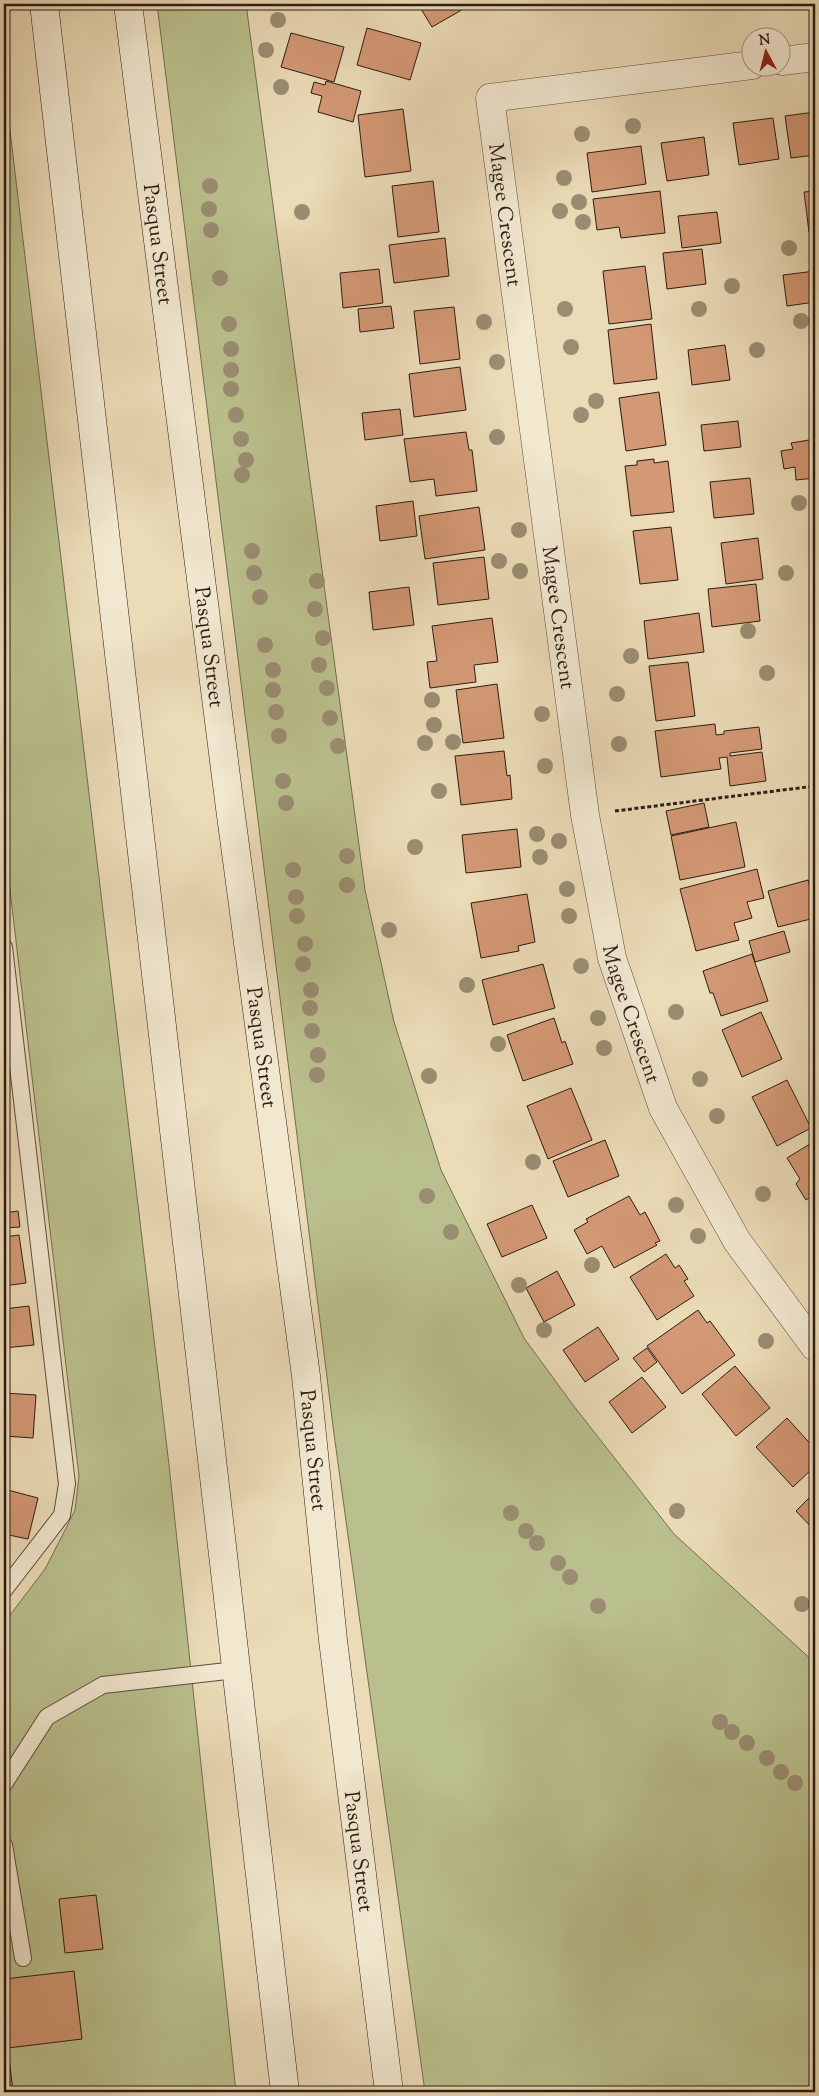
<svg xmlns="http://www.w3.org/2000/svg" width="819" height="2096" viewBox="0 0 819 2096" font-family="'Sorts Mill Goudy',serif">
<style>
.green{fill:#bac08d;stroke:#736e51}
.building{fill:#d39874;stroke:#2c1c15}
.lines{fill:none;stroke-linecap:round;stroke-linejoin:round}
.service-casing{stroke:#5c4c3e;stroke-width:18}
.minor-casing{stroke:#5c4c3e;stroke-width:29}
.secondary-casing{stroke:#2c1c15;stroke-width:29}
.path{stroke:#2c1c15;stroke-width:3;stroke-dasharray:4 2.5;stroke-linecap:butt}
.service{stroke:#f2e8d0;stroke-width:16}
.minor{stroke:#f2e8d0;stroke-width:28}
.secondary{stroke:#f2e8d0;stroke-width:28}
.tree{fill:#9a8d72}
.labels{text-anchor:middle;stroke-width:5;stroke-linejoin:round;paint-order:stroke}
.street-label{font-size:21px;fill:#2c1c15;stroke:#f2e8d0}
</style>
<rect width="100%" height="100%" fill="#ebdbb7"/>
<filter id="stains"><feTurbulence type="fractalNoise" baseFrequency=".004" numOctaves="4"/><feColorMatrix values="0 0 0 0 .2 0 0 0 0 .09 0 0 0 0 .02 0 0 0 .5 -.17"/></filter>
<radialGradient id="worn" r=".72"><stop offset=".6" stop-color="#630" stop-opacity="0"/><stop offset="1" stop-color="#630" stop-opacity=".3"/></radialGradient>
<path class="green" d="M157 4H246L365 890 394 1022 441 1170 524 1338 573 1405 674 1534 815 1663V2092H425L334 1434Z
M4 80 169 1465 236 2092H4V1623L45 1569 62 1536 75 1510 79 1476 4 839Z"/>
<path class="building" d="M418 4H472L432 27Z
M562 4H601L562 8Z
M367 28 421 43 410 80 357 65Z
M291 33 344 47 334 82 281 67Z
M326 81 361 91 353 122 318 112 322 96 311 93 314 82 325 85Z
M403 109 411 171 365 177 358 115Z
M815 112V155L791 158 785 116Z
M773 118 779 159 739 165 733 123Z
M704 137 709 175 667 181 661 143Z
M641 146 646 184 592 192 587 153Z
M433 181 439 232 398 237 392 186Z
M660 191 665 233 621 238 619 227 597 230 593 199Z
M815 191V231L809 232 804 192Z
M717 212 721 243 682 248 678 216Z
M445 238 449 276 394 283 389 245Z
M702 249 706 284 667 289 663 253Z
M645 266 652 319 609 324 603 271Z
M379 269 383 303 343 308 340 273Z
M815 271V302L787 306 783 275Z
M391 306 394 328 360 332 358 309Z
M454 307 460 359 420 364 414 311Z
M651 324 657 379 614 384 608 330Z
M725 345 730 380 692 385 688 350Z
M460 367 466 410 414 417 409 374Z
M659 392 666 445 626 451 619 398Z
M400 409 403 435 365 440 362 413Z
M738 421 741 447 704 451 701 425Z
M466 432 469 450H472L477 491 436 496 434 479 410 482 404 439Z
M815 439V478L796 480 795 467 784 469 781 451 793 449 791 443Z
M654 459V463L668 461 674 512 631 516 625 466 637 465V461Z
M750 478 754 514 714 518 710 482Z
M413 501 417 536 380 541 376 506Z
M479 507 485 550 425 559 419 516Z
M671 527 678 580 640 584 633 531Z
M758 538 763 579 726 584 721 543Z
M484 557 489 599 438 605 433 563Z
M756 584 760 621 712 627 708 589Z
M409 587 414 625 373 630 369 592Z
M699 613 704 652 648 659 644 621Z
M492 618 498 662 474 665 476 682 430 688 427 662 437 661 432 626Z
M688 662 695 716 656 721 649 666Z
M497 684 504 738 463 743 456 690Z
M715 724 716 735 724 734V731L759 727 762 749 730 753V756L762 752 766 781 730 786 727 757 719 758 721 769 661 777 655 731Z
M504 751 507 776 510 775 512 799 461 805 455 756Z
M704 803 709 827 671 835 666 811Z
M736 822 745 867 680 880 671 836Z
M517 829 521 867 466 873 462 835Z
M757 869 764 898 747 902 752 918 734 923 739 940 696 951 680 889Z
M808 880 815 907V918L778 927 768 891Z
M527 894 535 942 518 946 519 951 481 958 471 903Z
M784 931 790 952 755 962 749 941Z
M752 954 768 1001 721 1016 713 993H710L703 971Z
M543 964 555 1008 493 1025 482 980Z
M761 1012 782 1059 742 1077 722 1030Z
M554 1018 562 1043 565 1041 573 1064 523 1081 507 1035Z
M787 1080 811 1128 777 1146 752 1097Z
M571 1088 592 1140 548 1159 527 1106Z
M605 1140 619 1176 568 1197 553 1161Z
M815 1141V1198L811 1201 809 1198 806 1200 796 1184 800 1179 787 1158Z
M629 1196 640 1215 645 1212 660 1241 655 1243 657 1245 614 1268 602 1246 587 1254 574 1230 588 1222 586 1219Z
M532 1205 547 1238 502 1257 487 1224Z
M18 1211 20 1227 4 1228V1213Z
M19 1235 26 1283 4 1286V1237Z
M666 1254 675 1268 679 1265 688 1279 684 1281 694 1296 657 1320 630 1277Z
M557 1271 575 1305 544 1322 526 1288Z
M29 1306 34 1345 4 1348V1309Z
M698 1310 707 1323 710 1321 735 1355 682 1394 647 1346Z
M598 1327 619 1359 585 1382 563 1350Z
M647 1348 657 1362 644 1372 633 1358Z
M735 1366 770 1408 736 1436 702 1394Z
M642 1377 666 1407 632 1433 609 1402Z
M4 1393 36 1395 33 1438 4 1436Z
M787 1418 815 1449V1466L793 1487 756 1447Z
M4 1489 38 1498 28 1539 4 1534Z
M815 1492V1531L796 1511Z
M96 1895 103 1949 65 1953 59 1899Z
M74 1971 82 2039 8 2048 13 2092H4V1979Z"/>
<g class="lines">
<defs>
<path id="service" d="M4 947 67 1484 62 1515 4 1590
M4 1784 47 1717 103 1685 236 1670
M4 1845 23 1958"/>
<g id="minor">
<path d="M782 61 815 57"/>
<path id="s1" d="M752 65 490 98 585 815 612 958 663 1108 737 1241 815 1347"/>
</g>
<g id="secondary">
<path d="M44 4 285 2092"/>
<path id="s2" d="M128 4 230 808 306 1376 333 1640 389 2092"/>
</g>
</defs>
<use href="#service" class="service-casing"/>
<use href="#minor" class="minor-casing"/>
<use href="#secondary" class="secondary-casing"/>
<path class="path" d="M615 811 815 786"/>
<use href="#service" class="service"/>
<use href="#minor" class="minor"/>
<use href="#secondary" class="secondary"/>
</g>
<g class="tree">
<circle cx="278" cy="20" r="8"/>
<circle cx="266" cy="50" r="8"/>
<circle cx="281" cy="87" r="8"/>
<circle cx="633" cy="126" r="8"/>
<circle cx="582" cy="134" r="8"/>
<circle cx="564" cy="178" r="8"/>
<circle cx="210" cy="186" r="8"/>
<circle cx="579" cy="202" r="8"/>
<circle cx="209" cy="209" r="8"/>
<circle cx="560" cy="211" r="8"/>
<circle cx="302" cy="212" r="8"/>
<circle cx="583" cy="222" r="8"/>
<circle cx="211" cy="230" r="8"/>
<circle cx="789" cy="248" r="8"/>
<circle cx="220" cy="278" r="8"/>
<circle cx="732" cy="286" r="8"/>
<circle cx="565" cy="309" r="8"/>
<circle cx="699" cy="309" r="8"/>
<circle cx="801" cy="321" r="8"/>
<circle cx="484" cy="322" r="8"/>
<circle cx="229" cy="324" r="8"/>
<circle cx="571" cy="347" r="8"/>
<circle cx="231" cy="349" r="8"/>
<circle cx="757" cy="350" r="8"/>
<circle cx="497" cy="362" r="8"/>
<circle cx="231" cy="370" r="8"/>
<circle cx="231" cy="389" r="8"/>
<circle cx="596" cy="401" r="8"/>
<circle cx="236" cy="415" r="8"/>
<circle cx="581" cy="415" r="8"/>
<circle cx="497" cy="437" r="8"/>
<circle cx="241" cy="439" r="8"/>
<circle cx="246" cy="460" r="8"/>
<circle cx="242" cy="475" r="8"/>
<circle cx="799" cy="503" r="8"/>
<circle cx="519" cy="530" r="8"/>
<circle cx="252" cy="551" r="8"/>
<circle cx="499" cy="561" r="8"/>
<circle cx="520" cy="571" r="8"/>
<circle cx="254" cy="573" r="8"/>
<circle cx="786" cy="573" r="8"/>
<circle cx="317" cy="581" r="8"/>
<circle cx="260" cy="597" r="8"/>
<circle cx="315" cy="609" r="8"/>
<circle cx="748" cy="631" r="8"/>
<circle cx="323" cy="638" r="8"/>
<circle cx="265" cy="645" r="8"/>
<circle cx="631" cy="656" r="8"/>
<circle cx="319" cy="665" r="8"/>
<circle cx="273" cy="670" r="8"/>
<circle cx="767" cy="673" r="8"/>
<circle cx="327" cy="688" r="8"/>
<circle cx="273" cy="690" r="8"/>
<circle cx="617" cy="694" r="8"/>
<circle cx="432" cy="700" r="8"/>
<circle cx="276" cy="712" r="8"/>
<circle cx="542" cy="714" r="8"/>
<circle cx="330" cy="718" r="8"/>
<circle cx="434" cy="725" r="8"/>
<circle cx="279" cy="736" r="8"/>
<circle cx="453" cy="742" r="8"/>
<circle cx="425" cy="743" r="8"/>
<circle cx="619" cy="744" r="8"/>
<circle cx="338" cy="746" r="8"/>
<circle cx="545" cy="766" r="8"/>
<circle cx="283" cy="781" r="8"/>
<circle cx="439" cy="791" r="8"/>
<circle cx="286" cy="803" r="8"/>
<circle cx="537" cy="834" r="8"/>
<circle cx="559" cy="841" r="8"/>
<circle cx="415" cy="847" r="8"/>
<circle cx="347" cy="856" r="8"/>
<circle cx="540" cy="857" r="8"/>
<circle cx="293" cy="870" r="8"/>
<circle cx="347" cy="885" r="8"/>
<circle cx="567" cy="889" r="8"/>
<circle cx="296" cy="897" r="8"/>
<circle cx="297" cy="916" r="8"/>
<circle cx="569" cy="916" r="8"/>
<circle cx="389" cy="930" r="8"/>
<circle cx="305" cy="944" r="8"/>
<circle cx="303" cy="964" r="8"/>
<circle cx="581" cy="966" r="8"/>
<circle cx="467" cy="985" r="8"/>
<circle cx="311" cy="990" r="8"/>
<circle cx="310" cy="1008" r="8"/>
<circle cx="676" cy="1012" r="8"/>
<circle cx="598" cy="1018" r="8"/>
<circle cx="312" cy="1031" r="8"/>
<circle cx="498" cy="1044" r="8"/>
<circle cx="604" cy="1048" r="8"/>
<circle cx="318" cy="1055" r="8"/>
<circle cx="317" cy="1075" r="8"/>
<circle cx="429" cy="1076" r="8"/>
<circle cx="700" cy="1079" r="8"/>
<circle cx="717" cy="1116" r="8"/>
<circle cx="533" cy="1162" r="8"/>
<circle cx="763" cy="1194" r="8"/>
<circle cx="427" cy="1196" r="8"/>
<circle cx="676" cy="1205" r="8"/>
<circle cx="451" cy="1232" r="8"/>
<circle cx="698" cy="1236" r="8"/>
<circle cx="592" cy="1265" r="8"/>
<circle cx="519" cy="1285" r="8"/>
<circle cx="544" cy="1330" r="8"/>
<circle cx="766" cy="1341" r="8"/>
<circle cx="677" cy="1511" r="8"/>
<circle cx="511" cy="1513" r="8"/>
<circle cx="526" cy="1531" r="8"/>
<circle cx="537" cy="1543" r="8"/>
<circle cx="558" cy="1563" r="8"/>
<circle cx="570" cy="1577" r="8"/>
<circle cx="802" cy="1604" r="8"/>
<circle cx="598" cy="1606" r="8"/>
<circle cx="720" cy="1722" r="8"/>
<circle cx="732" cy="1732" r="8"/>
<circle cx="747" cy="1743" r="8"/>
<circle cx="767" cy="1758" r="8"/>
<circle cx="781" cy="1772" r="8"/>
<circle cx="795" cy="1783" r="8"/>
</g>
<g class="labels">
<g class="street-label">
<text dy="7" stroke="none"><textPath href="#s1" startOffset="382">Magee Crescent</textPath></text>
<text dy="7" stroke="none"><textPath href="#s2" startOffset="242">Pasqua Street</textPath></text>
<text dy="7" stroke="none"><textPath href="#s1" startOffset="788">Magee Crescent</textPath></text>
<text dy="7" stroke="none"><textPath href="#s2" startOffset="648">Pasqua Street</textPath></text>
<text dy="7" stroke="none"><textPath href="#s1" startOffset="1192">Magee Crescent</textPath></text>
<text dy="7" stroke="none"><textPath href="#s2" startOffset="1052">Pasqua Street</textPath></text>
<text dy="7" stroke="none"><textPath href="#s2" startOffset="1458">Pasqua Street</textPath></text>
<text dy="7" stroke="none"><textPath href="#s2" startOffset="1862">Pasqua Street</textPath></text>
</g>
</g>
<rect width="819" height="2096" fill="none" stroke="#ebdbb7" stroke-width="20"/>
<rect x="5" y="5" width="809" height="2086" fill="none" stroke="#2c1c15" stroke-width="2.5"/>
<rect x="10" y="10" width="799" height="2076" fill="none" stroke="#2c1c15"/>
<g transform="translate(766 52) rotate(353)"><circle r="24" fill="#f2e8d0" stroke="#a39685"/>
<path d="M0-4L9 19L0 12L-9 19Z" fill="#8f2418"/>
<text y="-8" font-size="14" font-weight="bold" text-anchor="middle" fill="#2c1c15">N</text>
</g>
<rect width="100%" height="100%" filter="url(#stains)"/>
<rect width="100%" height="100%" fill="url(#worn)"/>
</svg>
